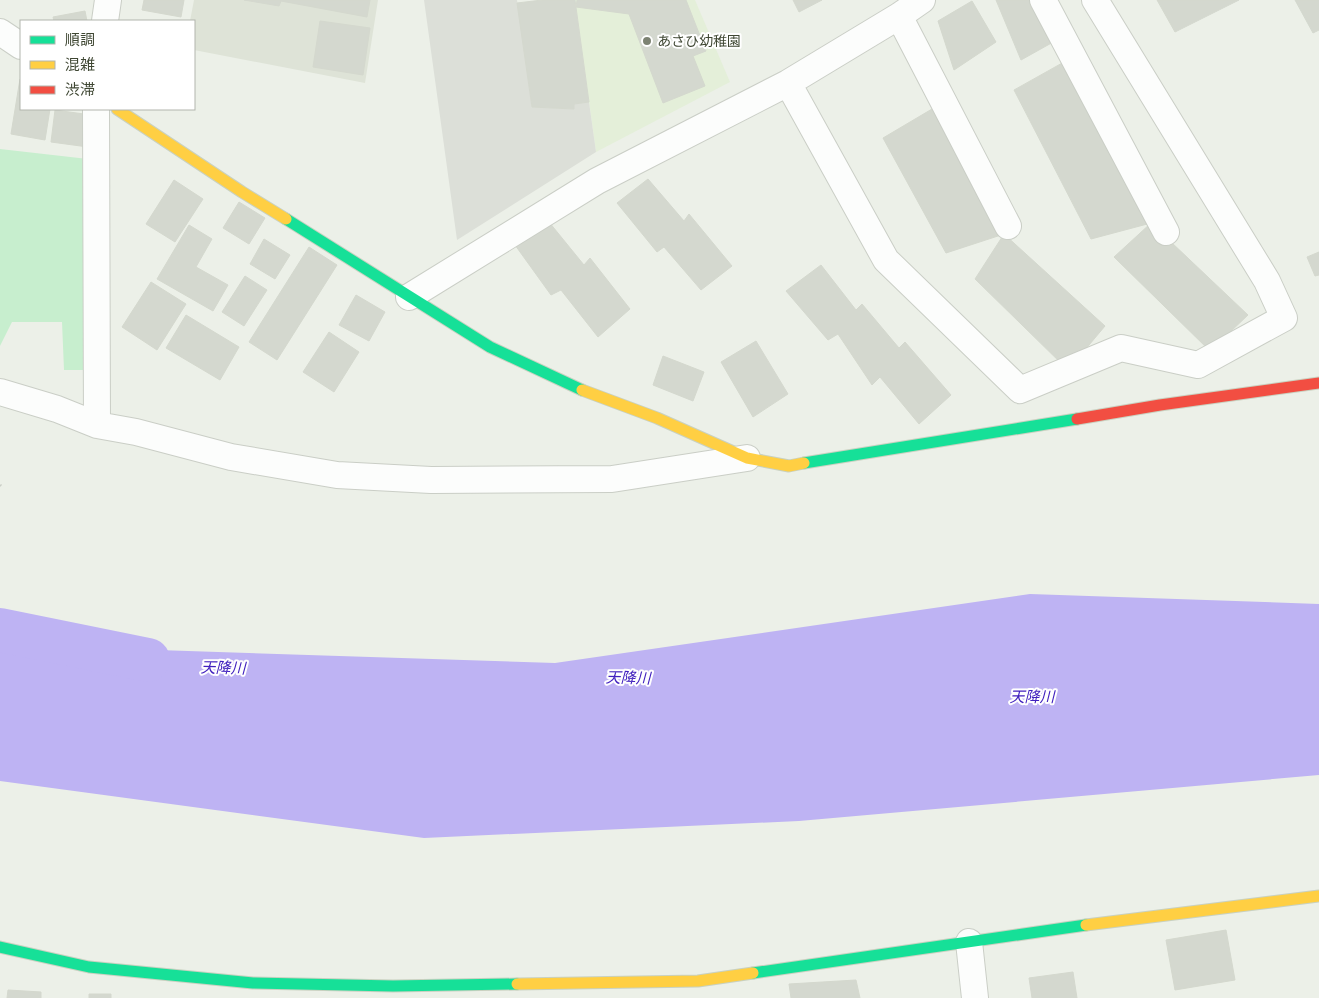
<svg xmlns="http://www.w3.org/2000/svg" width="1319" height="998" viewBox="0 0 1319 998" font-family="'Roboto Condensed','Noto Sans JP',sans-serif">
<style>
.industrial{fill:#dee3d7}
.education{fill:#e4efd9}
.green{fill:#c7eece}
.parking{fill:#dcdfd8}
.water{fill:#beb3f3}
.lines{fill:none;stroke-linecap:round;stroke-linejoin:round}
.river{stroke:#beb3f3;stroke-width:44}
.building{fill:#d4d8cf;stroke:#d4d8ce}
.street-casing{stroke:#cacec6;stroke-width:28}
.fast-casing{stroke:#c9d1c0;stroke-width:13}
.slow-casing{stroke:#c9d1c0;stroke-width:13}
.jam-casing{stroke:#c9d1c0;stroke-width:13}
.path{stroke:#cacec6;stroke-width:3;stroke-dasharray:2.5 2.5;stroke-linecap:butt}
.street{stroke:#fcfdfc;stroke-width:26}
.fast{stroke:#16e098;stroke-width:11}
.slow{stroke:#ffcf43;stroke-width:11}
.jam{stroke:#f24e42;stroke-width:11}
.poi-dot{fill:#7c8272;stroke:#fff;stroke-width:2}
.labels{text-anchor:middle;stroke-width:4;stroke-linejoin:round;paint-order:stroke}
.poi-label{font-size:14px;fill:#3f4733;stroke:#fff;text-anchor:start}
.water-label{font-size:15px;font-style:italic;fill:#4121be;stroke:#fff}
</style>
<rect width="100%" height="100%" fill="#ecf0e8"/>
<path class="industrial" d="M194 0H378L365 83 194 50V21H190Z"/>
<path class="education" d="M575 0H695L730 82 596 152Z"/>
<path class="green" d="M0 149 88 159 95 370H64L62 322H12L0 346Z"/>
<path class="parking" d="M424 0H517L532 107 573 109 574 104 589 102 596 152 457 240Z"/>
<path class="water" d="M1030 594 1319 604V775L799 821 424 838 0 781V632L67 647 555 663Z"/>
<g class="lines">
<path class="river" d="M0 630 148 660"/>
</g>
<path class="building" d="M144 0H184L181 17 142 10Z
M244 0H370L367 17 281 1 279 6Z
M542 0H575L589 102 574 104V109L532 107 517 3Z
M577 0H686L706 51 693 56 705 86 663 103 629 14 576 7Z
M793 0H822L799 12Z
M996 0H1039L1055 41 1021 60Z
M1157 0H1239L1175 32Z
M1295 0H1319V30L1313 33Z
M972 1 996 42 954 70 938 21Z
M85 11 87 21H54L53 17Z
M320 21 370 28 363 75 313 67Z
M1064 62 1151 223 1091 239 1014 90Z
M20 79H21V109H50L45 140 11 134Z
M932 109 1004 234 946 253 883 138Z
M55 110 91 115 88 147 51 142Z
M648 179 684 221 689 214 732 266 701 290 664 247 657 252 617 203Z
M174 180 203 199 175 242 146 224Z
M239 202 265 218 249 244 223 228Z
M549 222 584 265 590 258 630 309 598 337 561 290 551 295 515 245Z
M1151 223 1248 315 1210 351 1114 257Z
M189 225 212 239 196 267 228 285 213 311 157 279Z
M1004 234 1105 326 1068 370 975 279Z
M264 239 290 255 275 279 250 264Z
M309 247 337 265 277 360 249 342Z
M1319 252V275L1315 276 1307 257Z
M821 265 856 310 862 304 899 348 905 342 951 395 919 424 880 377 872 385 838 334 828 340 786 291Z
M245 276 267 290 244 326 222 312Z
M151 282 186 304 157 350 122 327Z
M356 295 385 312 369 341 339 325Z
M186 315 239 347 220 380 166 348Z
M329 332 359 352 334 392 303 372Z
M756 341 788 394 753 417 721 362Z
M663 356 704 372 693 401 653 385Z
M1226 930 1235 980 1175 990 1166 940Z
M1073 972 1077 998H1032L1029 978Z
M856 980 860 998H791L789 984Z
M8 990 41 992V998H7Z
M89 994H111V998H89Z"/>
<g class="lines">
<defs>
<path id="street" d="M1043 0 1166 232
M899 16 1008 226
M105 21 108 0
M0 32 21 46
M788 83 886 260 1020 390 1121 348 1198 365 1284 318 1267 281 1095 0
M96 109 97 425
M409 297 597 181 788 83 899 16 922 0
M0 392 57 409 97 425 136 432 231 457 337 475 431 480 612 479 747 458
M969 942 975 998"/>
<path id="fast" d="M286 219 490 347 582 390
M804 463 1077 419
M0 947 89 967 253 983 393 986 517 984
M753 973 1086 925"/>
<path id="slow" d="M117 109 242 192 286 219
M582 390 657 418 747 458 789 466 804 463
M1086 925 1319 896
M517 984 698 981 753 973"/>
<path id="jam" d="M1077 419 1160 405 1319 383"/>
</defs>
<use href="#street" class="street-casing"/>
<use href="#fast" class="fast-casing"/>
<use href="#slow" class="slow-casing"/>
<use href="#jam" class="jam-casing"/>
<path class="path" d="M0 485 1 486"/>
<use href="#street" class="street"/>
<use href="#fast" class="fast"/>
<use href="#slow" class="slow"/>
<use href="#jam" class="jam"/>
</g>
<circle class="poi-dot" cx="647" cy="41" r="5"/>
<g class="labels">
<g class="poi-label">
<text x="657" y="46">あさひ幼稚園</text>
</g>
<g class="water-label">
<text transform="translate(223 668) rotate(1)" y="5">天降川</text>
<text transform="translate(628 678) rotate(1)" y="5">天降川</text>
<text x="1032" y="702">天降川</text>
</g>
</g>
<rect x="20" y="20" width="175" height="90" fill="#ffffff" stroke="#b2b5ad"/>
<rect x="30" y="36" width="25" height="8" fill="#16e098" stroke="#b2b5ad"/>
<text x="65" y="45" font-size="15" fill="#3f4733">順調</text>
<rect x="30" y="61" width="25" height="8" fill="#ffcf43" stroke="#b2b5ad"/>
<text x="65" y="70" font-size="15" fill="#3f4733">混雑</text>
<rect x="30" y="86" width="25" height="8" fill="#f24e42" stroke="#b2b5ad"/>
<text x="65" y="95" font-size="15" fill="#3f4733">渋滞</text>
</svg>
